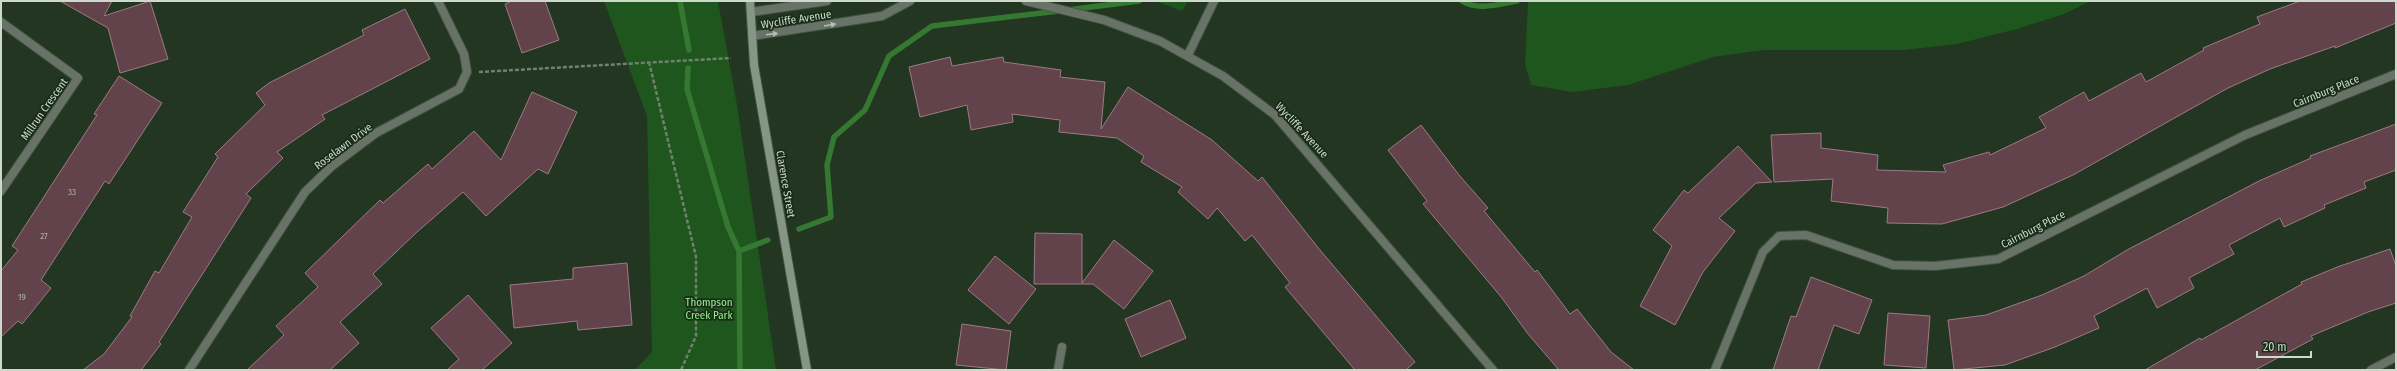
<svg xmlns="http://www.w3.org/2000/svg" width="2397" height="371" viewBox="0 0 2397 371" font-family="'Fira Sans Condensed',sans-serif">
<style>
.green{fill:#1f561d}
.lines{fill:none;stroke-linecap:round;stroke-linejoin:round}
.stream{stroke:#357832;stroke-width:5.5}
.building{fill:#62424b;stroke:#9e7a84}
.street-casing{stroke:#415340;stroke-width:10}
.secondary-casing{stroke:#415340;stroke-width:10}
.path{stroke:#70816f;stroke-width:2.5;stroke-dasharray:4 2;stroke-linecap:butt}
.street{stroke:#687267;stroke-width:8}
.secondary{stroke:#869685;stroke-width:8}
.oneway{fill:#b3bfb2}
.labels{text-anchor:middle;stroke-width:3.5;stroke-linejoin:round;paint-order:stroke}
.number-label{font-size:9px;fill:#b2b3ab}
.street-label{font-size:11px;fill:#ccd9cb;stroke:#182c17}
.park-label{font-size:11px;fill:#98f192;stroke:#182c17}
</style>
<rect width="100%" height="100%" fill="#223621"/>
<path class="green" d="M604 1H718L737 105 776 370H635L652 352 647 116Z
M1155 1H1188L1182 11Z
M1528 1H2091L2064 14 2017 29 1957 44 1904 50H1763L1713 57 1628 85 1572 92 1531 85 1525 64Z"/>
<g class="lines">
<path class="stream" d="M680 1 689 50
M1462 1C1478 11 1499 4 1517 1
M1067 10 1139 1
M688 68 687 89 728 227 739 251 740 370
M799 229 831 217 827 165 834 137 865 110 889 56 932 26 1059 11
M739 251 768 240"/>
</g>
<path class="building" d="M60 1H112L104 16 150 1 168 59 120 73 108 28Z
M512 1H545L559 40 522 53 505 4Z
M2300 1H2396V23L2335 48V46L2270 69 2228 88 2073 175 2003 207 1942 224 1887 223 1888 208 1831 201 1833 179 1774 182 1771 135 1821 133V148L1878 155 1877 170 1946 172 1943 165 1989 152 1990 155 2046 128 2039 117 2084 92 2089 101 2141 73 2146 82 2204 50 2203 48 2260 24 2257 17Z
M405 9 430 59 322 115 325 119 277 152 283 158 246 194 251 198 159 342 161 344 141 370H83L104 354 132 317 130 316 155 271 159 273 192 217 183 212 218 157 215 154 265 105 256 93 269 83 364 35 362 30Z
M950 57 952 66 1003 57 1004 62 1061 70 1060 77 1105 82 1101 129 1128 87 1212 140 1258 181 1262 177 1320 250 1415 362 1406 370H1355L1285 287 1290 283 1252 235 1245 241 1217 208 1208 219 1178 192 1182 187 1141 162 1144 156 1117 138 1059 132 1060 120 1012 114 1013 122 971 130 967 105 920 117 909 67Z
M119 76 162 103 109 184 105 181 41 280 51 288 22 324 18 321 1 337V271L18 250 12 246 97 115 94 114Z
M532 92 577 112 548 174 538 169 486 216 463 192 417 232 373 274 382 284 340 322 359 343 330 370H247L284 335 276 326 318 287 305 273 380 200 383 203 428 164 432 169 474 131 501 160Z
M2396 124V170L2364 182 2366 188 2324 205 2325 208 2284 227 2280 218 2229 245 2234 254 2189 278 2194 288 2157 308 2147 288 2094 316 2099 328 2055 347 2005 365 1954 370 1948 320 1986 315 2042 295 2084 276 2127 250 2259 181 2311 158 2310 156Z
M1421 125 1459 175 1488 208 1484 211 1535 272 1537 270 1570 314 1577 309 1611 352 1634 370H1559L1528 334 1502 298 1423 204 1427 201 1388 150Z
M1738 146 1772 182 1756 183 1719 218 1735 231 1703 272 1675 325 1640 306 1672 246 1653 230 1684 190 1688 193Z
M1035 233 1082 234V283L1114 240 1153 271 1124 309 1093 284H1034Z
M2390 249 2396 266V303L2368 312 2311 336 2313 339 2255 370H2145L2200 338 2201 340 2302 284 2301 282 2340 266Z
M995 256 1036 289 1009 324 968 290Z
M627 263 632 325 578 330 577 321 514 328 510 285 573 279V268Z
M1811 277 1872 300 1859 334 1834 325 1818 370H1773L1791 316 1796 317Z
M468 295 512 343 482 370H447L459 359 431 328Z
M1170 300 1186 338 1141 357 1125 319Z
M1888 313 1930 316 1926 368 1884 365Z
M962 324 1011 331 1006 370 956 365Z"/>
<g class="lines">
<defs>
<path id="street" d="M1026 1 1104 20 1160 41 1223 76 1275 115 1493 370
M751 12 827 1
M1 22 78 78 1 191
M752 36 882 16 910 1
M1188 55 1214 1
M189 370 305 192 332 166 376 133 459 89 467 72 464 54 438 1
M1058 370 1062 347
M1715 370 1763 252 1779 236 1806 235 1893 265 1935 266 1998 259 2245 135 2396 74
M2371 370 2396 357"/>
<path id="secondary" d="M750 1 754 65 807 370"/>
</defs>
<use href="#street" class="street-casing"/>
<use href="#secondary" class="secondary-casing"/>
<path class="path" d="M649 62 696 257V336L681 370
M479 72 731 58"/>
<use href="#street" class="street"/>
<use href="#secondary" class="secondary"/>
</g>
<defs><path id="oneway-solid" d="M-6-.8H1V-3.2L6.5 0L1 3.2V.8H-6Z"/></defs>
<g class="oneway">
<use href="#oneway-solid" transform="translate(830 25) rotate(-10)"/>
<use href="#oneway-solid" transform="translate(772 34) rotate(-7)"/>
</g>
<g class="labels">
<g class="number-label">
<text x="72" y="195">33</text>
<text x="44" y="239">27</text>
<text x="22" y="300">19</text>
</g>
<g class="street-label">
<text transform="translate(796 19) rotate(-9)" y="4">Wycliffe Avenue</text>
<text transform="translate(2326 91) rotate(-22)" y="4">Cairnburg Place</text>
<text transform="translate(44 109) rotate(-55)" y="4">Millrun Crescent</text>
<text transform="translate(1302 130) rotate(47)" y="4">Wycliffe Avenue</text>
<text transform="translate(343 146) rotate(-37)" y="4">Roselawn Drive</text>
<text transform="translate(786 184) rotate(80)" y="4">Clarence Street</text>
<text transform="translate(2033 229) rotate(-27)" y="4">Cairnburg Place</text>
</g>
<g class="park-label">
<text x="709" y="306">Thompson<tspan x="709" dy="13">Creek Park</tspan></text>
</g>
</g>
<rect width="2397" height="371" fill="none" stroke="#ccd9cb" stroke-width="4"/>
<path d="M2257 351v6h54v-6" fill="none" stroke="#ccd9cb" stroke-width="2"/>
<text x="2263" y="351" font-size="12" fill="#ccd9cb" stroke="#182c17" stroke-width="3" paint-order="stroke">20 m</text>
</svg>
